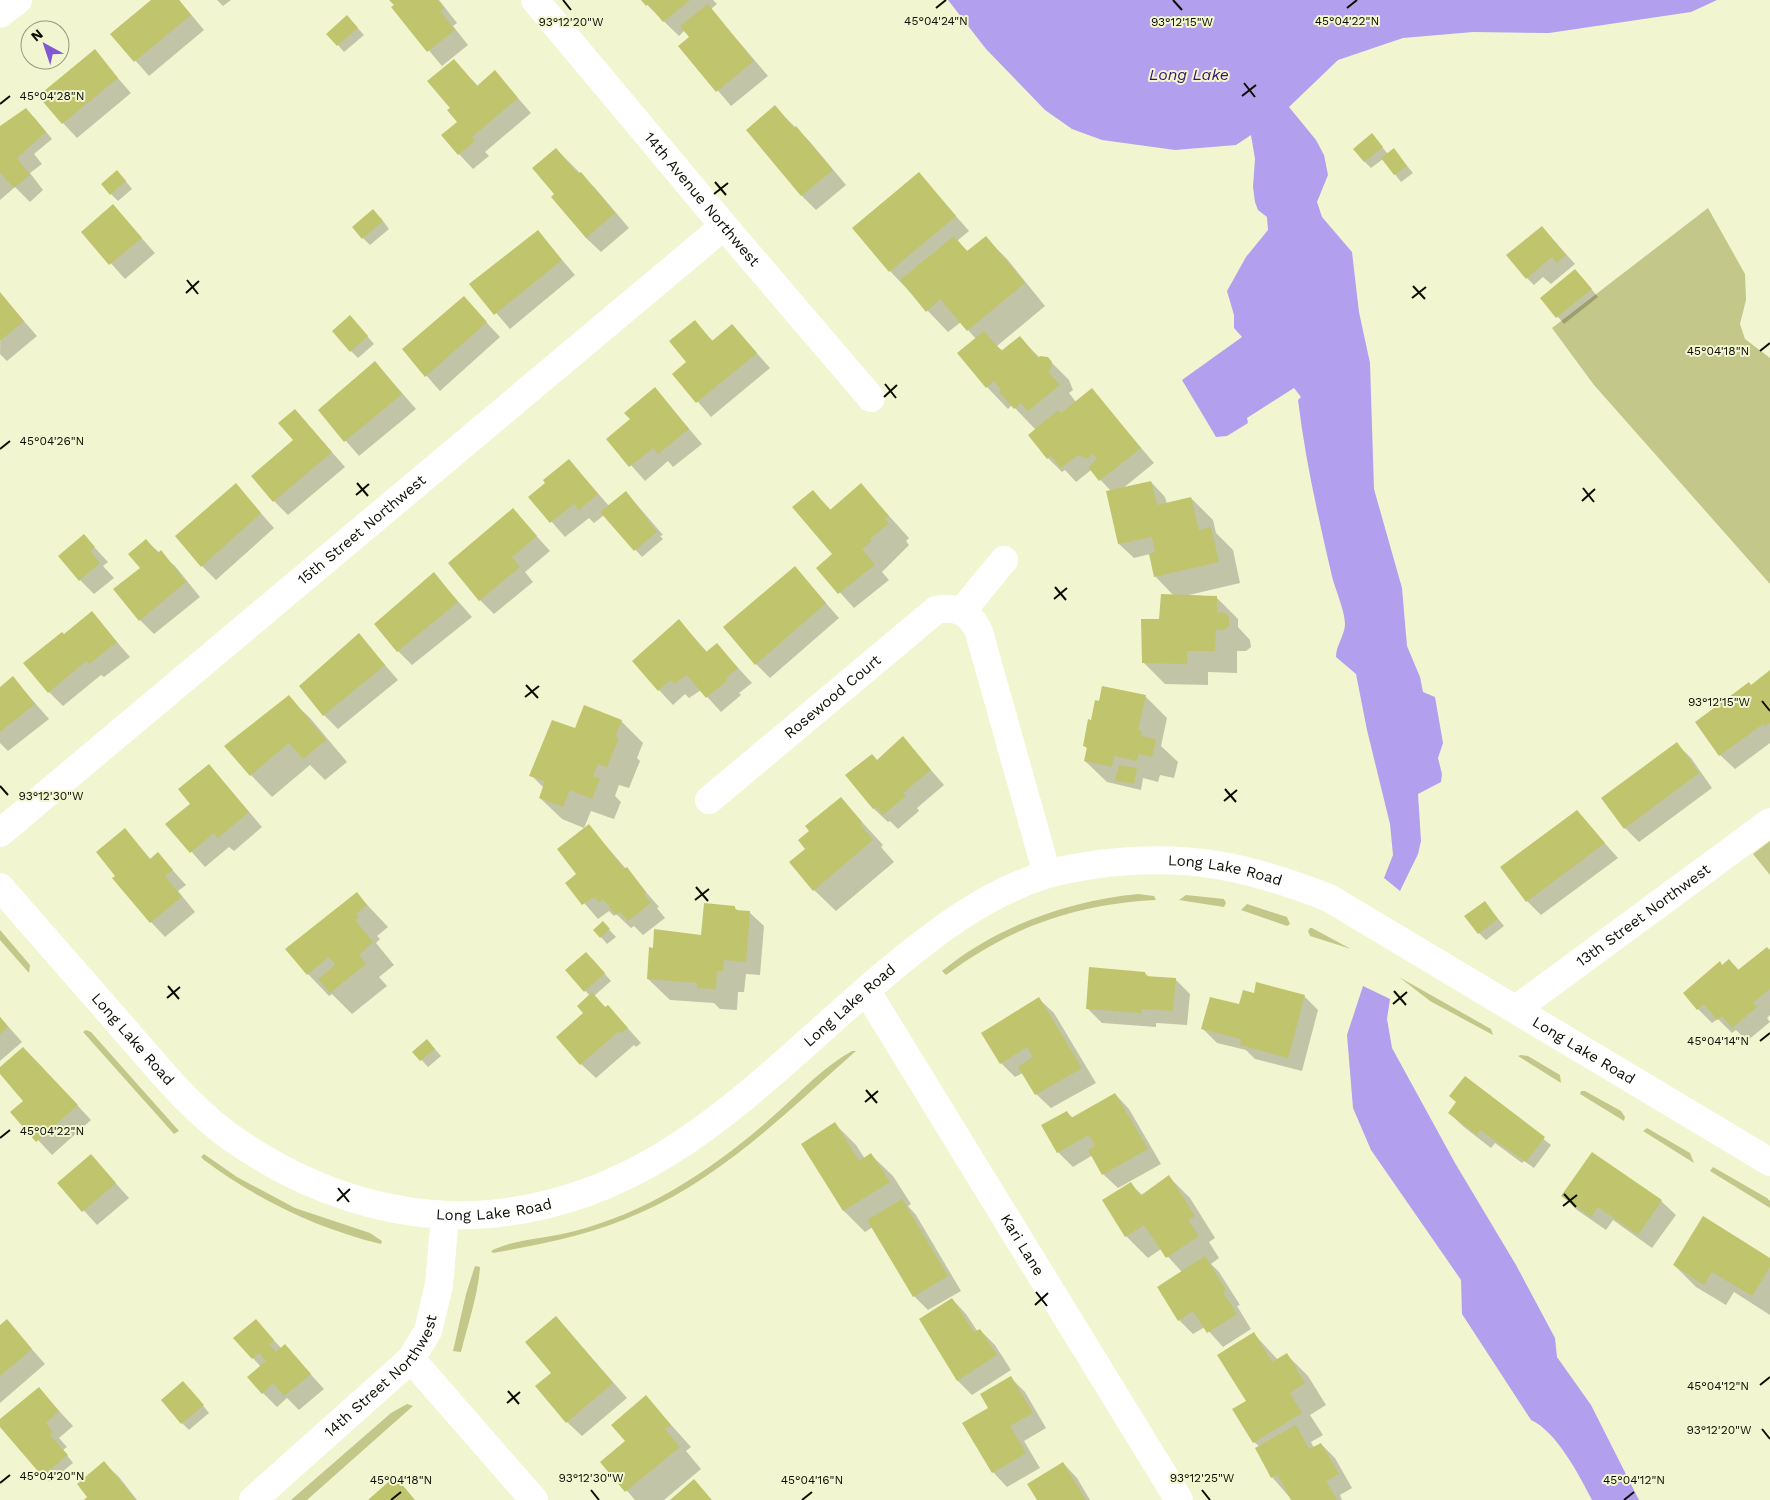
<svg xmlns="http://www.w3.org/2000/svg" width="1770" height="1500" viewBox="0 0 1770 1500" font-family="'Work Sans',sans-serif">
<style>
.green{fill:#c3c78a}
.water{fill:#b29fed}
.shadow{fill:#0003}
.building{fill:#c0c56d}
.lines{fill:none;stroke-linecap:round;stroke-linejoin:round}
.minor{stroke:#fff;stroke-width:28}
.ticks{fill:none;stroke:#0c0d02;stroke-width:2}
.labels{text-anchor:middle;stroke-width:4;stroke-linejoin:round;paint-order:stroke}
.street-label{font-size:15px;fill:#0c0d02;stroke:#f2f6d0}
.water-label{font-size:16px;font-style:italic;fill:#37126c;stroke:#f2f6d0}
.ticks-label{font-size:12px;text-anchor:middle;fill:#0c0d02;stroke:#f2f6d0;stroke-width:4;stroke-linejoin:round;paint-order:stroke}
</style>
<rect width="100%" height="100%" fill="#f2f6d0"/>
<path class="green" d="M1708 208 1745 274 1746 300 1740 324 1745 339 1770 358V584L1594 385 1552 328Z
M1770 841V875L1753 854Z
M1138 894 1154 896 1156 900C1076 904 1010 927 946 975L942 971C997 926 1068 901 1138 894Z
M1186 895 1224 899 1226 903 1224 907 1179 900Z
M1247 904 1287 917 1290 924 1287 926 1241 910Z
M1310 928H1312L1351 949 1310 936 1308 931Z
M0 930 30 965 29 973 0 940Z
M1399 977 1491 1029 1493 1035 1430 1001Z
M86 1030 91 1032 179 1131 174 1134 83 1032Z
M852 1051H856C790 1109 724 1176 642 1212 594 1234 544 1244 493 1253L491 1251C516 1238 547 1239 575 1231 609 1222 642 1208 673 1190 711 1168 746 1141 779 1111 802 1090 825 1066 852 1051Z
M1521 1055 1528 1056 1560 1075 1561 1083 1518 1056Z
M1581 1091H1585L1621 1111 1625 1117 1624 1121 1580 1094Z
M1647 1128 1690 1153 1694 1163 1643 1131Z
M204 1154 237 1177 295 1208 370 1233 382 1241 381 1244C316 1228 258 1200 204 1160L201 1157Z
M1713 1167 1767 1198 1770 1201V1208L1710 1171Z
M475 1266 480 1267C478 1295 468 1324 461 1352L453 1351 466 1294Z
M407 1404 413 1406 307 1500H291L391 1413Z"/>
<path class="water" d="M948 0H1717L1691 12 1549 33 1473 32 1403 38 1338 60 1289 107 1316 140 1324 155 1328 175 1317 202 1322 217 1352 252 1359 312 1370 363 1374 489 1402 588 1407 646 1420 677 1423 692 1435 697 1443 743 1438 758 1442 774 1441 782 1418 794 1421 841 1418 854 1400 891 1384 878 1393 855 1390 824 1367 730 1356 674 1336 657C1336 645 1345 635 1345 624 1345 610 1334 587 1331 572 1318 516 1305 458 1298 400L1301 397 1294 388 1247 418 1248 423 1227 436 1216 437 1182 380 1242 337 1234 328V315L1227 291 1246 257 1268 230 1267 217 1258 210 1255 202 1253 187 1255 159 1251 135 1236 145 1175 150 1102 140 1072 129 1045 110 986 49Z
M1363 986 1390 999 1387 1019 1392 1048 1455 1163 1516 1265 1555 1338 1557 1357 1591 1405 1639 1500H1592C1579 1475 1557 1432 1531 1420L1462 1314 1461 1280 1371 1150 1353 1108 1347 1035Z"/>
<path class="shadow" d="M153 0H179L204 30 149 76 112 34Z
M217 0H231L223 6Z
M391 0H439L457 23 453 26 468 45 442 66 392 7 395 5Z
M642 0H713L717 4 711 9 768 76 731 106 680 46 691 37 685 30 679 36Z
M354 24 364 35 344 52 338 45Z
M94 51 131 93 77 138 63 123Z
M454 61 478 86 495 72 531 113 485 152 489 156 473 169 459 154V123L451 109Z
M775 107 810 142 846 185 816 210 802 196Z
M33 116 52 139 34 154 42 164 30 173 43 190 30 202 15 187 0 200V128Z
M1372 135 1388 154 1394 150 1413 173 1401 182 1383 159 1371 168 1364 161Z
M556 149 595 188 629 228 601 252 586 238 556 194Z
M919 174 969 231 957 241 968 252 986 238 1007 259 1045 306 997 346 1003 351 1020 338 1040 358H1047L1069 380 1073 390 1069 393 1076 402 1092 390 1154 463 1122 489 1151 482 1165 497 1167 504 1191 498 1213 520 1216 533 1233 550 1240 583 1189 595 1216 597 1238 619V627L1250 640 1251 647 1246 651H1237V673L1208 672V685L1165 684 1143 662 1160 620 1174 596 1155 576 1150 554 1134 558 1119 544 1108 492 1111 491 1091 470 1076 482 1065 470 1062 472 1048 458 1036 430 1012 405 1008 409 987 387 976 339 961 322 948 332 890 271Z
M124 179 132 189 118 201 111 194Z
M113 206 155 253 125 279 83 232Z
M380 217 389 229 370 245 363 238Z
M1542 227 1575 264 1551 284 1543 277 1534 285 1527 278Z
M538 232 575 275 510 329 471 284Z
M1582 278 1598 297 1564 324 1542 298Z
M1 295 37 336 7 361 0 354Z
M464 298 500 337 440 391 403 349Z
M350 316 374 344 358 358 351 351Z
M694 322 713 341 732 325 770 368 711 417 674 374 688 362Z
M375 362 416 409 359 456 319 410Z
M655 389 702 444 673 467 668 461 645 481 608 439 631 419Z
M295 410 345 467 288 515 274 501 295 440Z
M569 460 609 506 626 492 663 535 660 536 663 539 642 557 604 515 594 523 589 518 565 537 530 497 547 483Z
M236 485 274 528 216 580 202 566Z
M861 485 909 538 906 541 909 545 882 572 889 580 854 608 818 568 837 561 813 492 831 510Z
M513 510 550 551 525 572 533 582 494 614 480 600Z
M84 536 108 562 103 566 114 578 94 594 80 580Z
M146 541 175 566 200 597 154 634 140 620 141 568Z
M795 568 839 618 770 678 756 664Z
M434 574 472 617 412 665 398 651Z
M92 613 130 657 104 677 101 675 63 706 49 692 64 636Z
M679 621 708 653 717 645 752 683 739 693 741 695 721 712 701 690 689 698 685 694 673 705 659 690Z
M359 635 398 680 338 729 324 715Z
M1770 672V743L1735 769 1720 755 1751 686Z
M13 678 49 719 8 751 0 743V688Z
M1145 696 1167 718 1161 746 1178 762 1174 778 1160 775 1158 782 1143 778 1141 790 1107 782 1085 761 1088 749 1084 746 1100 703Z
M288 697 310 718 347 762 325 780 310 765 272 797 251 775Z
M621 721 643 743 637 758 640 761 629 788 619 785 615 796 621 802 614 819 591 811 584 828 562 819 540 798 544 788 531 775 576 730Z
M903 738 944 785 917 808 919 811 898 829 890 821 888 822 873 808 878 761Z
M1677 744 1691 758 1712 788 1639 842 1625 828Z
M209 765 262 827 234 851 229 847 205 867 167 824 192 804Z
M841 799 883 845 881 847 894 862 836 911 814 890 807 849Z
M1576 811 1618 858 1541 915 1527 901Z
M589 826 659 907 657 908 665 918 643 935 634 926 631 928 616 914 614 916 609 911 598 919 567 883 578 874Z
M125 830 151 860 158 854 186 885 178 891 195 912 165 937 151 922 116 876Z
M357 894 388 927 377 936 380 939 376 943 394 965 379 977 387 986 352 1014 332 994 329 996 308 974Z
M1485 903 1504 926 1486 940 1479 933Z
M734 907 738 911 749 912 764 926 760 975 746 974 744 992H738L737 1010 720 1009 714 1003 670 1000 648 979 656 930 702 936Z
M603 923 616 937 607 944 601 937Z
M1770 951V1015L1767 1018 1770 1022 1747 1041 1736 1030 1732 1033 1718 1019 1712 1023 1698 1009 1722 966 1729 960 1740 971Z
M593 960 611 981 594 996 606 1008 608 1006 641 1043 636 1047 634 1045 596 1078 581 1064 585 1013 590 996 567 970Z
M1145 973 1149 977 1175 979 1190 994 1187 1025 1156 1023V1027L1102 1023 1087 1008Z
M1254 994 1304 996 1318 1010 1302 1071 1255 1059 1246 1050 1217 1043 1203 1029 1240 1006Z
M1039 999 1054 1013 1096 1083 1051 1108 1036 1094 1023 1073 1015 1077 1001 1063Z
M0 1017 22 1042 0 1061Z
M434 1048 441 1056 428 1067 414 1052Z
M38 1063 91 1120 52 1155 12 1112 25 1101 0 1072V1069Z
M1465 1077 1551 1145 1534 1168 1524 1161 1522 1163 1495 1143 1491 1148 1464 1127 1449 1113 1457 1103Z
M1115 1094 1129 1109 1161 1164 1118 1188 1103 1174 1093 1155 1073 1167 1058 1152 1067 1112 1073 1118Z
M835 1124 856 1145 865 1159 871 1155 893 1176 911 1204 908 1206 916 1215 961 1291 928 1310 914 1296 873 1227 865 1232 844 1211 802 1144Z
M91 1156 129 1198 97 1225 59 1183Z
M1169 1177 1190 1198 1215 1238 1209 1242 1219 1258 1211 1264 1219 1272 1240 1305 1237 1306 1251 1329 1223 1347 1205 1327 1193 1334 1179 1320 1182 1272 1161 1249 1148 1258 1126 1236 1131 1184 1142 1195Z
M1563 1196 1661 1201 1676 1215 1652 1248 1613 1220 1606 1230 1577 1210Z
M1770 1259V1315L1734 1292 1726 1305 1696 1287 1674 1265Z
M952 1299 966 1314 978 1332 980 1330 995 1345 1011 1370 972 1395 958 1381 921 1319Z
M556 1317 627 1398 582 1436 567 1422 553 1373Z
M7 1321 45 1364 0 1403V1327Z
M256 1321 282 1349 285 1346 324 1389 299 1410 287 1398 277 1407 263 1393 261 1367 235 1338Z
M1254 1334 1278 1360 1286 1354 1308 1376 1326 1405 1310 1415 1323 1435 1311 1442 1314 1448 1321 1444 1335 1458 1352 1488 1340 1495 1342 1500H1292L1272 1477 1256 1449 1260 1447 1254 1442 1247 1401Z
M1011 1378 1025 1392 1046 1428 1024 1441 1040 1468 1007 1487 993 1472 990 1409Z
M39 1389 73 1426 59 1438 67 1447 63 1450 73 1463 50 1482 0 1425V1420Z
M190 1389 209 1413 189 1430 182 1423Z
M646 1397 691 1447 686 1451 701 1469 664 1500H635L602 1462 626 1442Z
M104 1463 119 1477 137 1500H87Z
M1063 1463 1077 1478 1090 1500H1038Z"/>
<path class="building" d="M151 0H179L191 15 134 62 110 34Z
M389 0H438L444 8 440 11 455 30 427 52 391 7 394 5Z
M641 0H690L663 22 648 4 646 6Z
M708 4 754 61 716 92 678 46 689 37 680 26Z
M347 15 358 28 337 46 326 34Z
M95 49 118 78 62 124 38 96Z
M454 59 477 86 495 70 518 98 472 137 475 141 458 155 441 135 457 122 447 110 450 108 427 81Z
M775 105 794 128 796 126 833 170 801 196 746 130Z
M26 108 46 132 17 158 30 175 14 188 0 173V126Z
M1372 133 1383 147 1364 162 1353 149Z
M556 148 578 174 581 172 615 213 586 238 551 197 554 194 532 168Z
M1394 148 1407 166 1394 175 1381 158Z
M117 170 126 181 110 195 101 184Z
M919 172 956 216 889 272 852 228Z
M113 204 142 238 109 265 81 232Z
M373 209 383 221 362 239 352 227Z
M1542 226 1566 255 1557 263 1552 257 1526 279 1506 255Z
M538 230 562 260 494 315 469 284Z
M954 236 967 251 986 236 1025 283 967 331 940 299 926 312 900 280Z
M1575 269 1592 289 1556 318 1540 298Z
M0 292 24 321 0 341Z
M464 296 487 322 425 377 402 349Z
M350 315 368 336 350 352 332 331Z
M695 320 712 341 732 324 757 353 696 403 672 374 686 362 669 341Z
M984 331 1001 351 1020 336 1038 358 1040 356 1048 357 1052 362V368L1048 371 1060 385 1028 411 1021 403 1014 409 999 392 1001 390 994 381 986 388 957 353Z
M375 361 402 394 344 442 318 410Z
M655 387 689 429 658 454 653 448 629 467 606 439 630 419 624 413Z
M1092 388 1141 448 1099 481 1088 467 1097 459 1093 454 1087 459 1078 455 1061 468 1051 456 1047 459 1028 435 1058 410 1061 413Z
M295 409 332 452 273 502 251 476 293 440 278 423Z
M569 459 598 494 579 510 574 504 550 523 528 497 545 483 543 480Z
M1151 481 1157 505 1191 497 1199 530 1211 527 1219 562 1154 577 1149 554 1155 552 1152 537 1118 544 1106 491Z
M236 483 261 513 201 567 175 536Z
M861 483 889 516 885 519 889 523 870 539 872 541 862 549 875 565 838 594 816 568 832 554 792 507 813 490 830 510Z
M626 491 657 532 634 551 600 512Z
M513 508 537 536 512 557 520 567 479 601 448 563Z
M84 534 95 547 90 551 100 563 79 581 58 556Z
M146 539 158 553 161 550 186 582 139 621 113 589 140 568 128 554Z
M795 566 826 603 755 665 723 627Z
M434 572 458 602 397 652 374 624Z
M1161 594 1217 596V612L1226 613 1229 617V626L1224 630H1216L1215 651H1187V664L1142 663 1141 619H1159Z
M92 611 117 642 89 664 86 661 48 693 23 663 62 632 64 634Z
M679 619 706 652 717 643 738 668 726 678 728 680 706 698 687 675 674 684 671 680 658 691 632 661Z
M359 633 385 665 323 716 299 686Z
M1770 670V723L1765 726 1763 724 1719 756 1695 722 1749 682 1751 685Z
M13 676 35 704 0 732V687Z
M1102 686 1146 695 1138 730 1142 731 1141 736 1156 739 1152 757 1138 754 1137 761 1114 756 1112 767 1084 761 1087 747 1083 746 1088 719 1091 720 1095 700 1099 701Z
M289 695 326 740 303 759 289 743 250 776 224 746Z
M584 705 622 720 615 737 619 738 607 767 598 764 593 776 600 779 592 799 570 790 563 807 539 798 545 781 529 776 552 720 575 728Z
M903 736 931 770 903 793 906 796 883 815 876 807 873 809 845 775 872 754 877 760Z
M1677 742 1699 773 1624 829 1601 798Z
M209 764 249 812 218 838 214 833 190 853 165 824 190 804 178 789Z
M1119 765 1137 768 1134 784 1115 781Z
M841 797 862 822 860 824 873 840 813 891 789 862 805 849 798 840 809 831 805 826Z
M1577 810 1605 843 1526 902 1500 867Z
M589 824 624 869 627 867 646 892 644 894 651 903 628 921 620 912 616 915 603 899 599 902 594 897 582 905 565 883 576 874 557 849Z
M125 828 150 859 158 852 173 870 165 876 182 897 150 923 112 878 115 876 96 852Z
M357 892 367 905 356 914 359 917 355 920 373 942 359 955 366 964 330 993 318 979 335 965 329 957 307 975 285 949Z
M1485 901 1498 919 1478 934 1464 916Z
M704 903 735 906V910L750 911 746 962 724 960 723 971H717L716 989 697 988V983L647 979 649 947 653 948 654 929 701 935Z
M603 921 610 929 600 938 593 930Z
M1767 947 1770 950V989L1753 1003 1757 1007 1732 1028 1722 1016 1717 1020 1704 1004 1697 1010 1683 993 1720 961 1722 965 1729 959 1738 970Z
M586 952 605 973 584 992 565 970Z
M1089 967 1145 972V976L1176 978 1173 1011 1142 1009V1013L1086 1009Z
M1256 982 1305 995 1288 1058 1240 1045 1241 1039 1201 1029 1210 997 1239 1004 1243 990 1254 993Z
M592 992 605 1007 608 1005 628 1028 621 1033 619 1031 580 1065 556 1037 583 1013 577 1006Z
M1039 997 1082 1068 1035 1095 1018 1067 1033 1057 1027 1047 1000 1064 981 1033Z
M0 1017 8 1027 0 1034Z
M427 1039 435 1049 420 1061 412 1052Z
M23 1047 78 1105 36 1142 10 1112 23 1101 0 1074V1067Z
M1465 1076 1545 1137 1526 1162 1480 1130 1477 1135 1448 1113 1456 1102 1449 1096Z
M1115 1093 1148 1149 1102 1175 1088 1150 1095 1146 1089 1135 1057 1153 1041 1125 1067 1111 1071 1118Z
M835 1122 859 1161 871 1153 890 1182 843 1211 801 1144Z
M1592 1152 1662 1200 1638 1235 1598 1207 1591 1217 1561 1196Z
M91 1154 116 1183 82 1212 57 1183Z
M1169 1175 1195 1216 1188 1220 1199 1236 1166 1258 1144 1225 1125 1237 1102 1200 1131 1182 1140 1196Z
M902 1199 948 1276 913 1297 867 1220Z
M1703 1216 1770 1258V1267L1752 1296 1712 1272 1704 1285 1673 1265Z
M1205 1256 1226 1290 1223 1292 1237 1314 1207 1333 1193 1311 1178 1321 1157 1287Z
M952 1298 974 1332 980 1329 997 1355 957 1381 919 1319Z
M556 1316 613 1383 566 1423 535 1386 551 1373 525 1342Z
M7 1319 32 1349 0 1376V1325Z
M256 1319 274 1340 269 1344 276 1352 285 1344 311 1374 284 1396 273 1383 262 1394 247 1377 266 1361 259 1353 252 1359 233 1338Z
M1254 1332 1272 1362 1287 1353 1305 1383 1290 1393 1302 1413 1253 1443 1232 1409 1246 1401 1217 1355Z
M1011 1376 1033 1413 1010 1426 1026 1453 992 1473 962 1423 988 1408 980 1394Z
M183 1381 204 1405 181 1424 161 1400Z
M39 1387 59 1411 46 1423 53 1432 50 1435 68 1455 42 1476 0 1427V1419Z
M646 1395 671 1425 665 1429 680 1447 625 1492 600 1462 625 1441 611 1425Z
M1296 1425 1309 1449 1321 1443 1339 1474 1326 1481 1337 1500H1291L1277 1474 1271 1478 1255 1448Z
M104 1461 136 1500H84L87 1497 77 1484Z
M1063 1462 1086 1500H1037L1027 1484Z
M395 1476 415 1500H368Z
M694 1479 712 1500H670Z"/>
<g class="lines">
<g class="minor">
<path id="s1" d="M535 0 724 226 871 398"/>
<path d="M0 14 18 0"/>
<path d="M962 611 1004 560"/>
<path id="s2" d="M709 800 936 610C958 606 970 612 979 632L1047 874"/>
<path id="s3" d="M0 833 724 226"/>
<path id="s4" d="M0 887C42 935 83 982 125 1030 159 1069 193 1112 236 1141 306 1189 388 1218 473 1215 654 1207 757 1082 885 974 933 934 984 894 1045 875 1062 869 1081 867 1099 864 1188 853 1247 866 1329 898L1770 1162"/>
<path id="s5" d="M866 990 1179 1500"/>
<path id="s6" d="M1516 1009 1770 822"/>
<path d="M411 1359 534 1500"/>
<path id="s7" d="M253 1500 411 1359 428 1331 439 1285 445 1216"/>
</g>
</g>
<path class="ticks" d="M563 0 571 10M1173 0 1182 10M936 8 946 0M1347 8 1357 0M1244 83 1255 97M1242 96 1256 85M0 104 10 96M715 182 726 195M714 194 728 183M187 280 198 294M1413 286 1425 299M186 293 199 281M1412 298 1426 287M1760 351 1770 343M885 384 896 398M884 397 897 385M0 449 10 441M357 483 368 496M1583 488 1594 502M356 495 369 484M1582 501 1595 489M1055 587 1066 600M1054 599 1067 588M526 685 538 698M525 697 539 686M1762 701 1770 711M0 786 8 795M1225 789 1236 802M1224 801 1237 790M696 887 708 901M695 900 709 889M168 986 179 999M1394 991 1406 1005M167 998 180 987M1393 1004 1407 992M1760 1041 1770 1033M866 1090 877 1103M865 1102 878 1091M0 1138 10 1130M338 1188 349 1202M1564 1194 1576 1207M337 1201 350 1189M1563 1206 1577 1195M1036 1292 1047 1306M1035 1305 1048 1293M1760 1385 1770 1377M508 1391 519 1404M507 1403 520 1392M1762 1429 1770 1439M0 1483 10 1475M591 1490 599 1500M1202 1490 1210 1500M391 1500 401 1492M802 1500 812 1492M1624 1500 1634 1492"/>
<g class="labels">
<g class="street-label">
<text dy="5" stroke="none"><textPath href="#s1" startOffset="260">14th Avenue Northwest</textPath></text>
<text dy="5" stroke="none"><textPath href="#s3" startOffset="472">15th Street Northwest</textPath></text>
<text dy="5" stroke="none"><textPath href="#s2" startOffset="161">Rosewood Court</textPath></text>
<text dy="5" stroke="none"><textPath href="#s4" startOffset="1460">Long Lake Road</textPath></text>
<text dy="5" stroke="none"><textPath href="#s6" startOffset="158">13th Street Northwest</textPath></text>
<text dy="5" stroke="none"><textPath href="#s4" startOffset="1041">Long Lake Road</textPath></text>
<text dy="5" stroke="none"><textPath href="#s4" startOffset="202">Long Lake Road</textPath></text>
<text dy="5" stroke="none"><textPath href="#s4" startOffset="1865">Long Lake Road</textPath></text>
<text dy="5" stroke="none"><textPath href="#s4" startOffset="621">Long Lake Road</textPath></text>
<text dy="5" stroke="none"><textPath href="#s5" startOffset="299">Kari Lane</textPath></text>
<text dy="5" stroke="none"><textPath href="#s7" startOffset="180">14th Street Northwest</textPath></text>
</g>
<g class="water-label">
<text x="1189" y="80">Long Lake</text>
</g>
</g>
<g class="ticks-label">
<text x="936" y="25">45°04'24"N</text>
<text x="1347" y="25">45°04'22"N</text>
<text x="571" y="26">93°12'20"W</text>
<text x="1182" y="26">93°12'15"W</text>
<text x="52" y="100">45°04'28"N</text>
<text x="1718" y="355">45°04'18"N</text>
<text x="52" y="445">45°04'26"N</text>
<text x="1719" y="706">93°12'15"W</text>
<text x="51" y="800">93°12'30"W</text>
<text x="1718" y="1045">45°04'14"N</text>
<text x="52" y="1135">45°04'22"N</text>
<text x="1718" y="1390">45°04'12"N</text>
<text x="1719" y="1434">93°12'20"W</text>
<text x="52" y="1480">45°04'20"N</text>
<text x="591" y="1482">93°12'30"W</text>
<text x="1202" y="1482">93°12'25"W</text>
<text x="401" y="1484">45°04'18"N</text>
<text x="812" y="1484">45°04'16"N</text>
<text x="1634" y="1484">45°04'12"N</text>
</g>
<g transform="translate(45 45) rotate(320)"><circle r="24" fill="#f2f6d0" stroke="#96997e"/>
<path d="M0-4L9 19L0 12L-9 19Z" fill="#8058d2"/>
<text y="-8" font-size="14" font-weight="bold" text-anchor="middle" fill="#0c0d02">N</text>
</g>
</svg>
